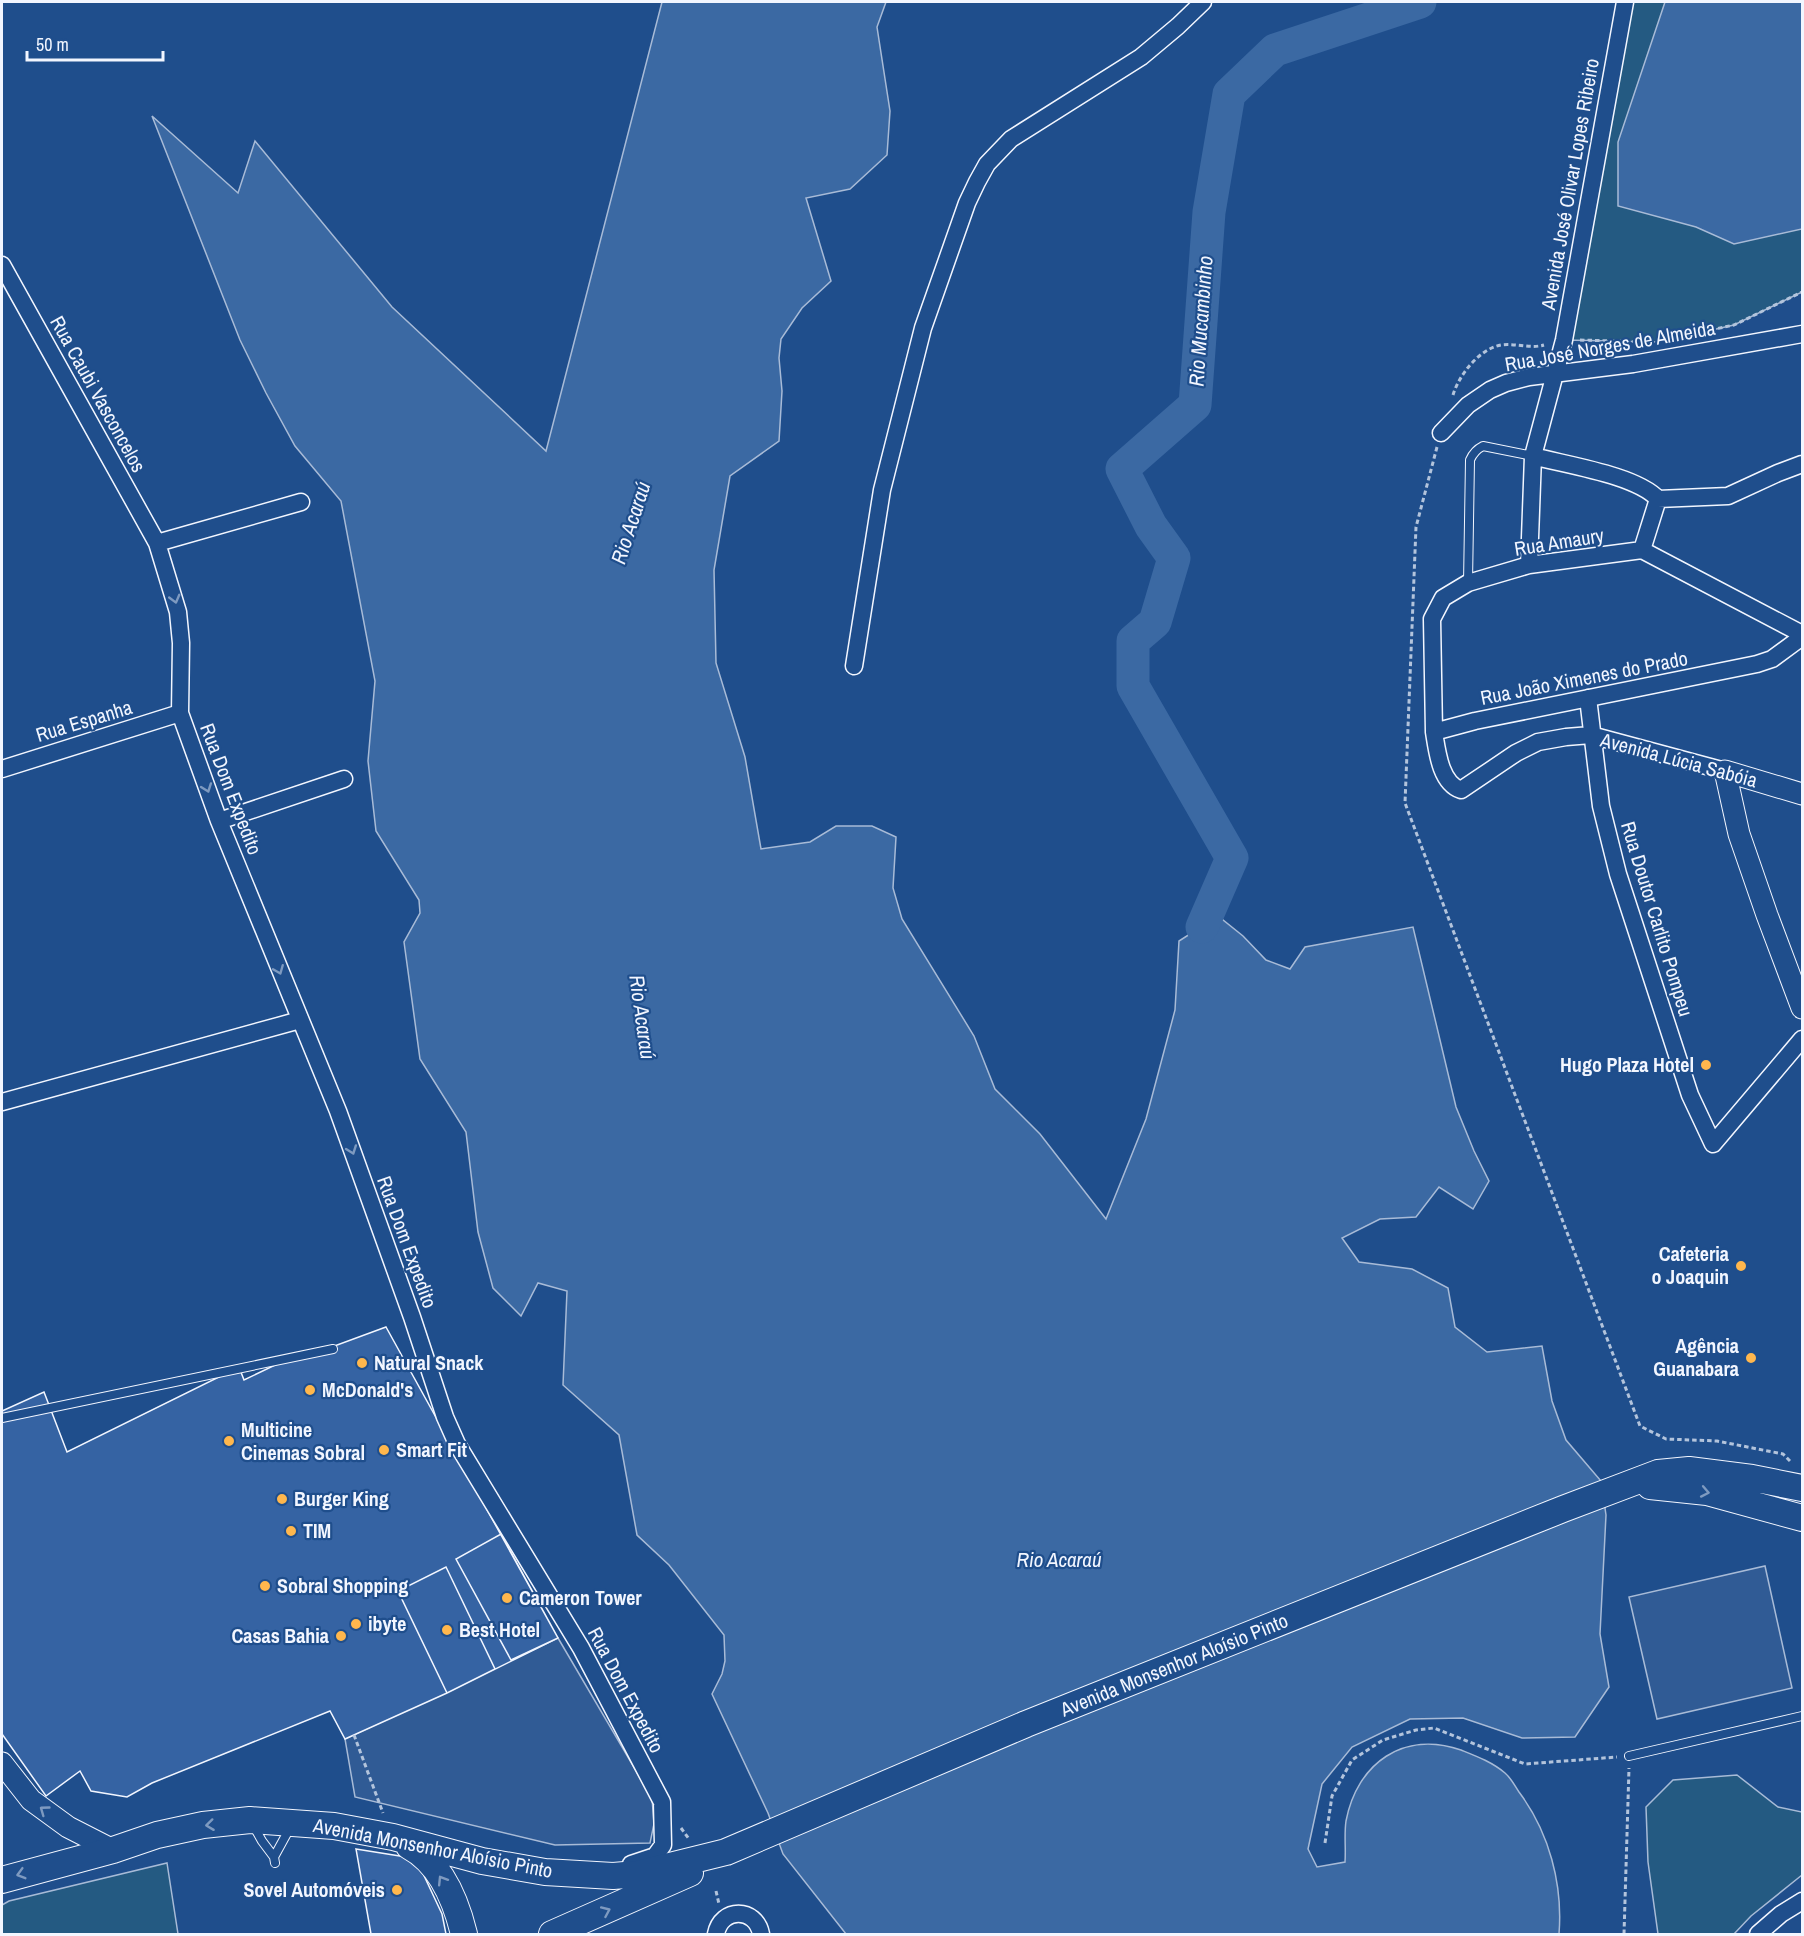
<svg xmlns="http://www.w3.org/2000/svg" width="1804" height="1936" viewBox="0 0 1804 1936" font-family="'Archivo Narrow',sans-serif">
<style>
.green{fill:#245a82;stroke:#a8bbd7;stroke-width:1.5}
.parking{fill:#305b95;stroke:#a8bbd7;stroke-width:1.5}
.water{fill:#3b69a3;stroke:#a8bbd7;stroke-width:1.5}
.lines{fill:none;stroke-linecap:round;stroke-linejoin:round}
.river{stroke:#3b69a3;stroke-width:33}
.building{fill:#3563a3;stroke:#f2f6ff;stroke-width:1.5}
.service-casing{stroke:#f2f6ff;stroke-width:10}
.minor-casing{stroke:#f2f6ff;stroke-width:19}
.tertiary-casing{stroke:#f2f6ff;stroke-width:23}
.primary-casing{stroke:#f2f6ff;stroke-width:28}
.path{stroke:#b3c4dc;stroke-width:3;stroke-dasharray:4.5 3;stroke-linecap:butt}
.service{stroke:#1f4e8c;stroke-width:8}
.minor{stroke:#1f4e8c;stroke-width:16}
.tertiary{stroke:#1f4e8c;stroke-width:21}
.primary{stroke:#1f4e8c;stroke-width:26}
.oneway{stroke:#7e9ac0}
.poi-dot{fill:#ffb74d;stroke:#1f4e8c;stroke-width:2}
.labels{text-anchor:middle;stroke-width:4.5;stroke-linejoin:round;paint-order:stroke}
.street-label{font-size:20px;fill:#f2f6ff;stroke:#1f4e8c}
.poi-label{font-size:20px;font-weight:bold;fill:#f2f6ff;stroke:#1f4e8c;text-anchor:start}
.water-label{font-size:21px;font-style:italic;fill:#f2f6ff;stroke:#1f4e8c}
</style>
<rect width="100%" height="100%" fill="#1f4e8c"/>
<path class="green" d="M1625 2H1802V292L1734 325 1659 342 1564 340Z
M1737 1775 1778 1807 1802 1812V1875L1751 1916 1734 1934H1658L1648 1862 1646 1807 1673 1780Z
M167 1863 178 1934H2V1905L9 1901Z"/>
<path class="parking" d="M1765 1566 1792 1688 1657 1719 1629 1597Z
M558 1638 652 1798 654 1824 650 1843 555 1845 355 1797 345 1739Z"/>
<path class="water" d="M662 2H886L877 27 890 111 887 155 850 189 806 198 831 281 802 308 781 339 779 358 782 391 779 441 730 476 714 570 716 663 745 757 761 849 810 842 836 826H872L896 837 893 888 902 919 974 1036 995 1089 1040 1134 1106 1219 1146 1119 1175 1010 1179 941 1218 916 1243 936 1266 960 1290 969 1305 947 1413 927 1456 1107 1474 1151 1489 1181 1473 1209 1439 1187 1416 1217 1380 1219 1342 1238 1359 1262 1412 1269 1448 1288 1455 1327 1487 1352 1542 1346 1552 1401 1566 1440 1601 1481 1606 1515 1600 1634 1609 1687 1575 1737 1522 1738 1463 1718 1410 1719 1352 1747 1322 1784 1308 1849 1317 1867 1345 1862C1346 1849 1344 1834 1346 1821 1357 1763 1404 1730 1461 1750 1476 1756 1492 1762 1505 1773 1511 1778 1515 1786 1519 1792 1549 1832 1563 1884 1559 1934H846L783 1854 768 1813 712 1694 722 1674 725 1661 724 1635 669 1565 637 1535 619 1435 563 1385 567 1291 538 1283 521 1316 493 1288 478 1232 466 1132 420 1059 404 942 420 913 419 900 376 831 368 761 375 681 341 501 295 446 266 393 240 340 152 116 238 193 255 141 392 307 546 451Z
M1665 2H1802V229L1734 244 1696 227 1618 206V142Z"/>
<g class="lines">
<path class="river" d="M1202 927 1232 858 1133 686V641L1155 622 1174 558 1151 526 1122 469 1195 405 1209 212 1229 94 1275 50 1420 2"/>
</g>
<path class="building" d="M386 1327 558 1638 447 1693 345 1739 330 1711 152 1783 127 1797 91 1791 80 1771 46 1796 2 1734V1411L44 1392 67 1452 239 1367 244 1380 296 1355 302 1358Z
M501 1534 558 1638 511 1660 456 1559Z
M446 1567 495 1669 447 1693 398 1591Z
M356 1849 406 1857 419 1865 442 1914 446 1934H371Z"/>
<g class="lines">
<defs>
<path id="service" d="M1468 583 1470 460C1473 453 1477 449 1483 446L1533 456
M2 1418 333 1349
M1629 1756 1802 1716
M253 1825 262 1841 274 1857
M275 1863 274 1857 291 1826"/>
<path id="minor" d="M2 265 157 543 178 612 181 643 180 713 219 821 338 1111 412 1317 445 1417 457 1444 581 1648 662 1802 663 1845 655 1856 631 1864
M1441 433 1468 405 1490 390 1506 383 1529 377 1633 364 1802 334
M1533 456C1566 465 1636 475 1658 499L1728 496 1778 473 1802 464
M157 543 301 502
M1642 550 1658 499
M1529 565 1533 456 1564 340 1625 2
M854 666 882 490 923 328 967 203 977 182 987 164 1011 139 1141 57 1178 26 1203 2
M1588 698 1601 806 1618 874 1690 1095 1713 1144 1802 1039
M1434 732 1432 619 1443 598 1468 583 1529 565 1642 550 1802 634
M2 769 180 713
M1725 771 1591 735 1566 737 1538 742 1516 753 1461 790C1440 783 1437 750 1434 732L1475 721 1757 664 1772 659 1802 637
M219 821 344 779
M2 1102 300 1020
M716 1934C721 1907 756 1907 761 1934
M1758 1934 1781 1914 1802 1901"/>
<path id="tertiary" d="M1802 794 1725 771 1739 834 1767 915 1802 1008
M2 1763 31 1800 68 1827 113 1850"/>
<path id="primary" d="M1650 1486 1707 1492 1802 1518
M409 1846C441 1863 456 1901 464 1934
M2 1880 113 1850 157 1835 203 1825 250 1820 334 1826 393 1837 482 1861 545 1872 613 1876 637 1874 726 1852 1026 1724 1563 1509 1658 1473 1689 1470 1752 1478 1802 1488
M552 1934 690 1873"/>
</defs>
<use href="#service" class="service-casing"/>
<use href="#minor" class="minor-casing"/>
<use href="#tertiary" class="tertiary-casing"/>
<use href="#primary" class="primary-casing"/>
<path class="path" d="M1696 333 1734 325 1802 292
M1580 340 1649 342
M1453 395C1459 375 1479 349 1501 345 1516 343 1530 349 1544 345
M1437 447 1416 527 1405 803 1640 1426 1666 1439 1717 1441 1783 1454 1792 1463
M354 1735 383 1813
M681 1828 689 1839
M1325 1843 1332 1796 1352 1760 1383 1740 1416 1730 1434 1728 1525 1764 1617 1757
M716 1891 719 1904
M1624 1934 1629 1768"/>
<use href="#service" class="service"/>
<use href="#minor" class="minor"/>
<use href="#tertiary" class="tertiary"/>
<use href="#primary" class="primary"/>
</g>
<defs><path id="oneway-chevron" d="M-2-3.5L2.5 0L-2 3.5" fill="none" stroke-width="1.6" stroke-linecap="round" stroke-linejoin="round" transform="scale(1.5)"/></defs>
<g class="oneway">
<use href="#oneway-chevron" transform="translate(175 599) rotate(75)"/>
<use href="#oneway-chevron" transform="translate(207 788) rotate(70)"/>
<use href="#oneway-chevron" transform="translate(279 970) rotate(68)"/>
<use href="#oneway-chevron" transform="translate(352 1150) rotate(70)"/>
<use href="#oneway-chevron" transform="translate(1705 1492) rotate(11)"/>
<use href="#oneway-chevron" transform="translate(44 1810) rotate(-144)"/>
<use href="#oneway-chevron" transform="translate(210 1825) rotate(173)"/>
<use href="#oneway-chevron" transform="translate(21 1874) rotate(164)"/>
<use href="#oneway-chevron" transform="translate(442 1880) rotate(-122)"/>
<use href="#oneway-chevron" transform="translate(606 1911) rotate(-24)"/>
</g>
<g class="poi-dot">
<circle cx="1706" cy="1065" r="6"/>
<circle cx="1741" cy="1266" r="6"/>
<circle cx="1751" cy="1358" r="6"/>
<circle cx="362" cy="1363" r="6"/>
<circle cx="310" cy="1390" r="6"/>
<circle cx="229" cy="1441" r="6"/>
<circle cx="384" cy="1450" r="6"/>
<circle cx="282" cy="1499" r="6"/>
<circle cx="291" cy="1531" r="6"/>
<circle cx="265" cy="1586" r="6"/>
<circle cx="507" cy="1598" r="6"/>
<circle cx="356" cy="1624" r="6"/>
<circle cx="447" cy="1630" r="6"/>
<circle cx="341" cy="1636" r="6"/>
<circle cx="397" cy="1890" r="6"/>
</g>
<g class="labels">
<g class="street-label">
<text transform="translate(1570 184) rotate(-80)" y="7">Avenida José Olivar Lopes Ribeiro</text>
<text transform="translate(1610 346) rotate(-10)" y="7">Rua José Norges de Almeida</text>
<text transform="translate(98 394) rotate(61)" y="7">Rua Caubi Vasconcelos</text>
<text transform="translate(1559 542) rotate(-9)" y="7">Rua Amaury</text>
<text transform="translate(1584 678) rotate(-11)" y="7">Rua João Ximenes do Prado</text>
<text transform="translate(84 721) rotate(-17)" y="7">Rua Espanha</text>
<text transform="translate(1679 760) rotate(15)" y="7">Avenida Lúcia Sabóia</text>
<text transform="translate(231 789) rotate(69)" y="7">Rua Dom Expedito</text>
<text transform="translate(1657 919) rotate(73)" y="7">Rua Doutor Carlito Pompeu</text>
<text transform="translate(407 1242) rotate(70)" y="7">Rua Dom Expedito</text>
<text transform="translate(1174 1665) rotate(-22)" y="7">Avenida Monsenhor Aloísio Pinto</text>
<text transform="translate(626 1690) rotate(62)" y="7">Rua Dom Expedito</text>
<text transform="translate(433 1848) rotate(11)" y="7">Avenida Monsenhor Aloísio Pinto</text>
</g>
<g class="poi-label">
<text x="1694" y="1072" text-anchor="end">Hugo Plaza Hotel</text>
<text x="1729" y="1261" text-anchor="end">Cafeteria<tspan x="1729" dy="23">o Joaquin</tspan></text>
<text x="1739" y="1353" text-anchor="end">Agência<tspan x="1739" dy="23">Guanabara</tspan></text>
<text x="374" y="1370">Natural Snack</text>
<text x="322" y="1397">McDonald's</text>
<text x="241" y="1437">Multicine<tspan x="241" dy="23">Cinemas Sobral</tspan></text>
<text x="396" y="1457">Smart Fit</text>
<text x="294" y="1506">Burger King</text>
<text x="303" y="1538">TIM</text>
<text x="277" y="1593">Sobral Shopping</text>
<text x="519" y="1605">Cameron Tower</text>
<text x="368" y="1631">ibyte</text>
<text x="459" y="1637">Best Hotel</text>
<text x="329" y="1643" text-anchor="end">Casas Bahia</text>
<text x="385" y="1897" text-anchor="end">Sovel Automóveis</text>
</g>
<g class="water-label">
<text transform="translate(1201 321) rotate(-86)" y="7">Rio Mucambinho</text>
<text transform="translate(631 523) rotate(-72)" y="7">Rio Acaraú</text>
<text transform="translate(642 1017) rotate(82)" y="7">Rio Acaraú</text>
<text x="1059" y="1567">Rio Acaraú</text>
</g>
</g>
<rect width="1804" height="1936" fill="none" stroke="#f2f6ff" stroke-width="6"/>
<path d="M27 51v9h136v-9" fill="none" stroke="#f2f6ff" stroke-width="3"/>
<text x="36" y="51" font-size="18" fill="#f2f6ff" stroke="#1f4e8c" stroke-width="4.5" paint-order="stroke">50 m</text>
</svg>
